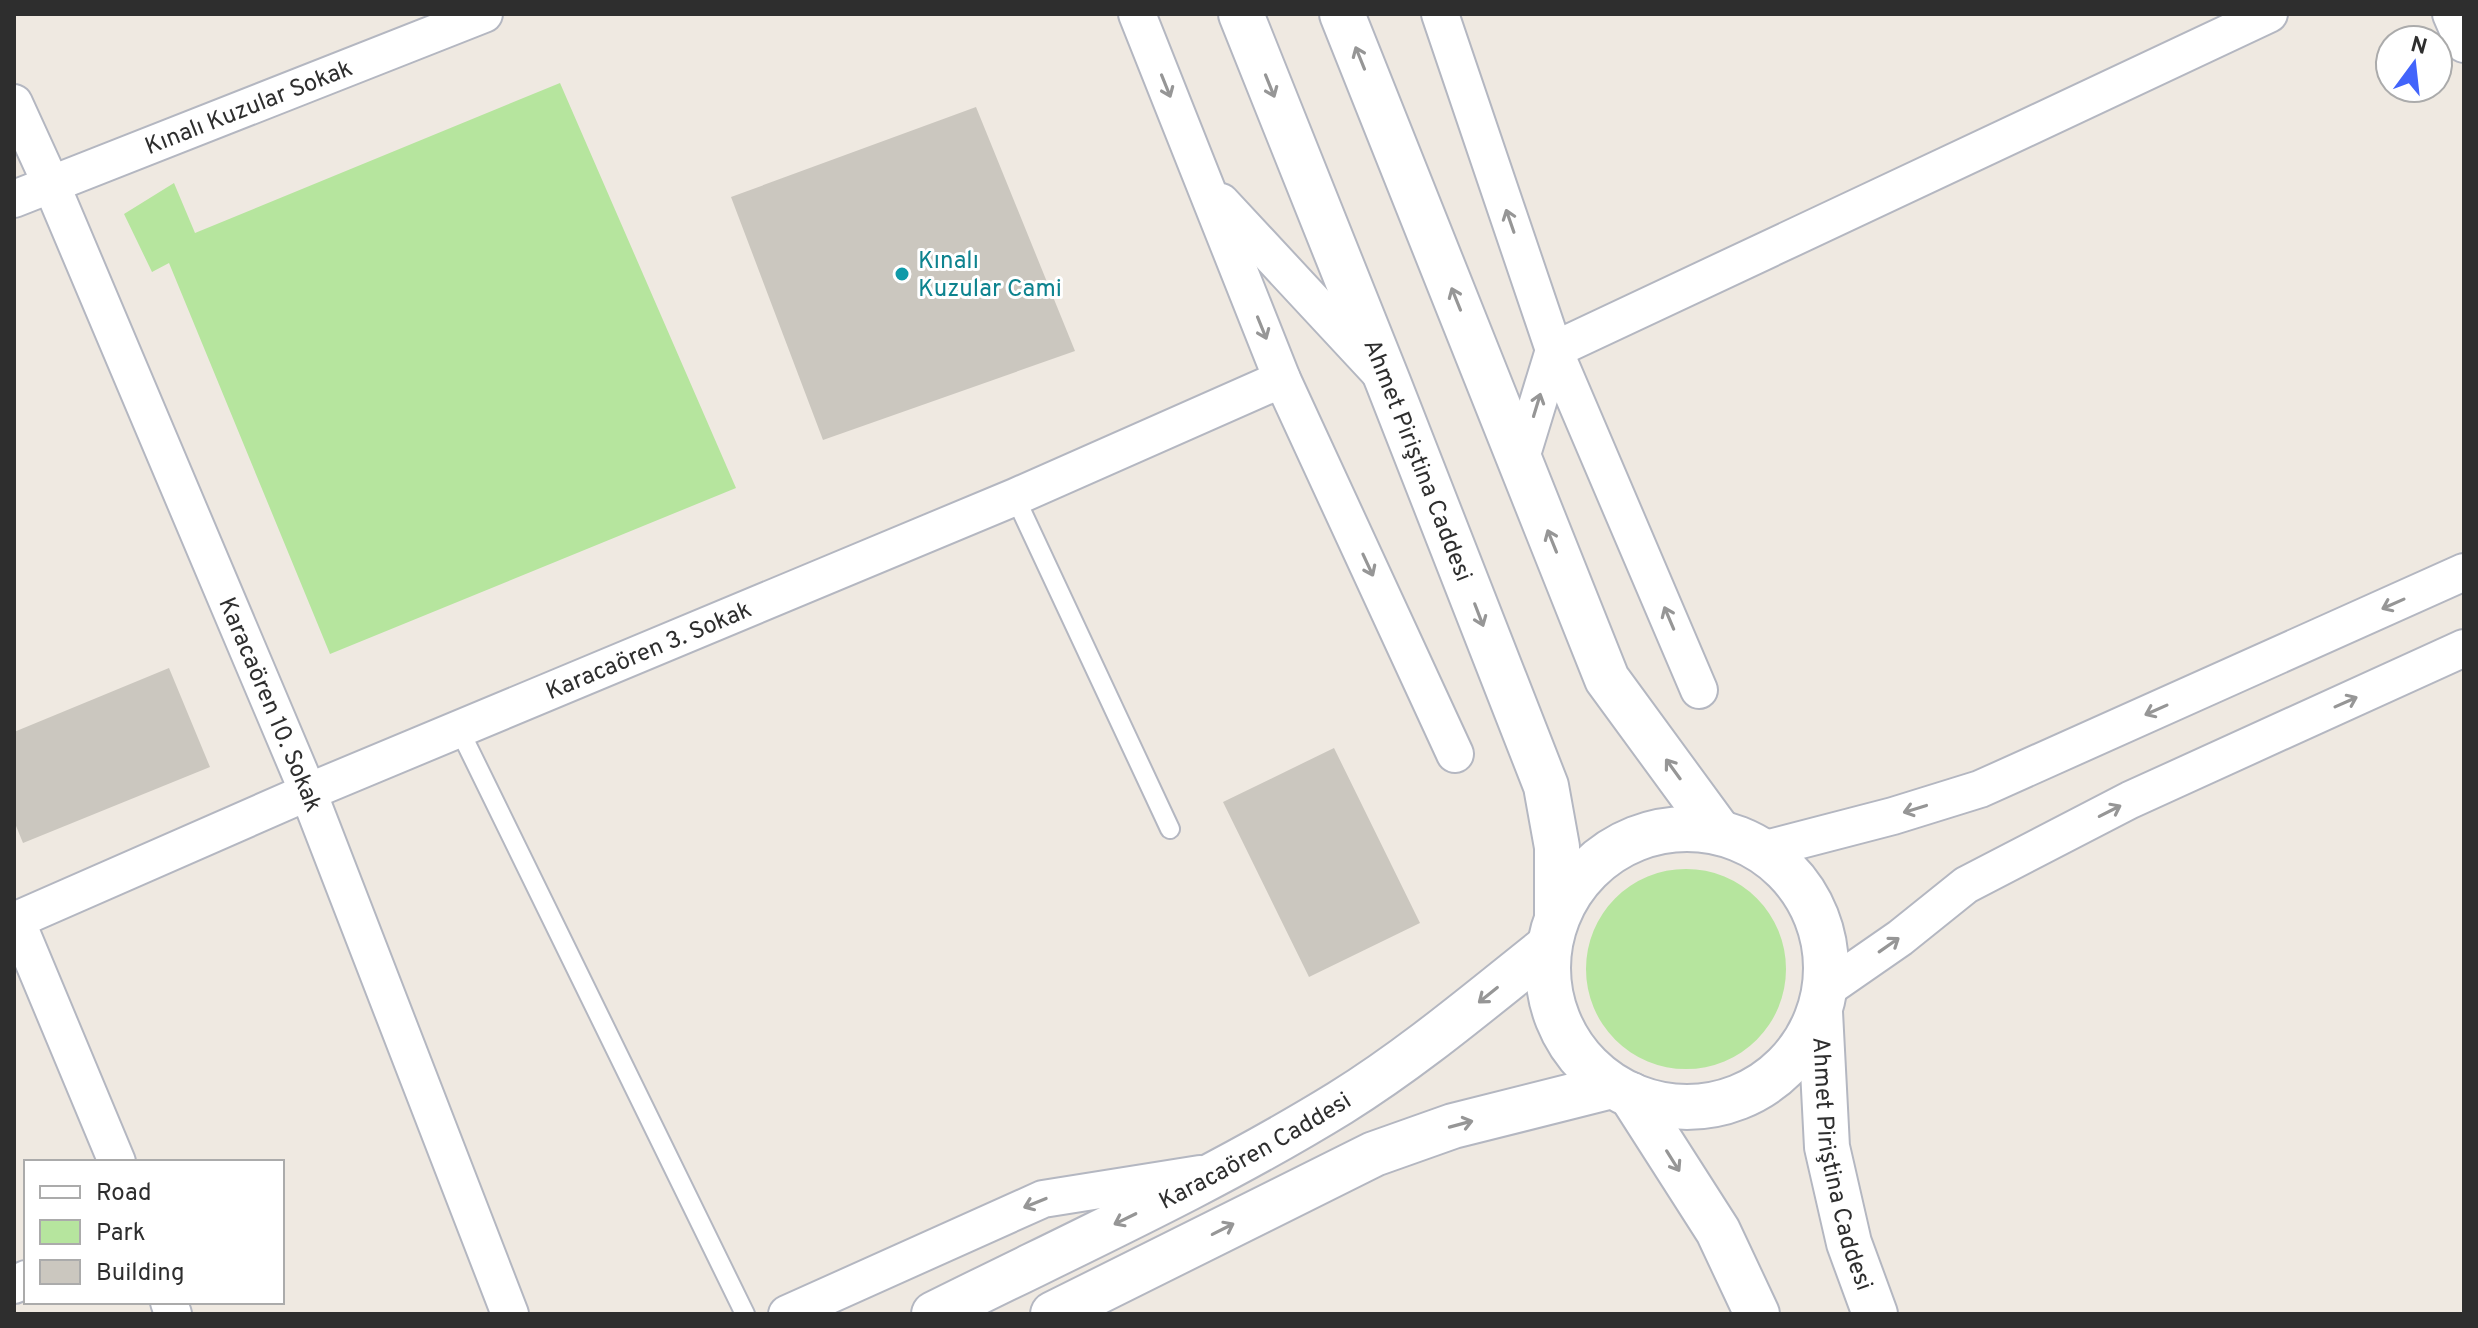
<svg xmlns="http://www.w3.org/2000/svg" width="2478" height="1328" viewBox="0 0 2478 1328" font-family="Overpass,sans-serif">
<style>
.green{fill:#b6e59e}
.building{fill:#cbc7bf}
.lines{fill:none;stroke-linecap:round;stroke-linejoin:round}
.lane-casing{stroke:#b4b7c1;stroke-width:22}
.street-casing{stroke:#b4b7c1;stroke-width:40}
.secondary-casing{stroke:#b4b7c1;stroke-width:48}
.lane{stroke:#fff;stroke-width:18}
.street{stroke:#fff;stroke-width:36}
.secondary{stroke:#fff;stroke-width:44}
.oneway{stroke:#969696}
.culture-dot{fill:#0f9aa8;stroke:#fff;stroke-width:3}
.labels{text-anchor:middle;stroke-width:6;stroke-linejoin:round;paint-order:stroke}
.street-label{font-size:24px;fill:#2e2e2e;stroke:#fff}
.culture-label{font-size:24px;fill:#0d838f;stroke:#fff;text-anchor:start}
</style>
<rect width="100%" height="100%" fill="#efe9e1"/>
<path class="green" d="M560 83 736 488 330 654 169 263 152 272 124 214 174 183 195 233Z
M1586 969a100 100 0 1 1 200 0a100 100 0 1 1-200 0Z"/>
<path class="building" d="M976 107 1075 351 823 440 731 197Z
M169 668 210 767 23 843 14 821V732Z
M1334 748 1420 923 1309 977 1223 802Z"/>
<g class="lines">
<defs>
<path id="lane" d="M1015 497 1170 829
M459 729 745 1314"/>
<g id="street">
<path d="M1137 14 1282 379 1455 754"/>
<path d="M1440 14 1554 350 1699 690"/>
<path d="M2451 14 2464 44"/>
<path id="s1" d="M14 103 51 184 308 792 510 1314"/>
<path id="s2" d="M14 199 484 14"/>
<path d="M1221 202 1379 372"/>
<path d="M1520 461 1554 350 2269 14"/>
<path d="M1762 850 1893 816 1980 789 2464 572"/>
<path d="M16 920 117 1162"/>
<path id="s3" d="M14 921 308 792 1015 497 1282 379"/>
<path d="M1825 990 1900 938 1966 885 2130 800 2464 648"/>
<path d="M14 1285 26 1279"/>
<path d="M169 1302 173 1314"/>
<path d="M787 1314 1043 1199 1200 1174"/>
</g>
<g id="secondary">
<path id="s4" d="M1241 14 1388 382 1546 786 1557 847V916"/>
<path d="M1342 14 1607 679 1719 832"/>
<circle cx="1687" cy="968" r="139"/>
<path id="s5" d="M1820 1012 1827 1147 1849 1243 1875 1314"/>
<path d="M1631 1095 1718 1231 1757 1314"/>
<path id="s6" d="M934 1314C1070 1246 1210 1183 1340 1103 1414 1057 1481 1000 1549 946"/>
<path d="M1053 1314 1374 1154 1453 1126 1612 1086"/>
</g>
</defs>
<use href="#lane" class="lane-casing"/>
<use href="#street" class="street-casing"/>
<use href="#secondary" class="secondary-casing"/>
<use href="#lane" class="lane"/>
<use href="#street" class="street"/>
<use href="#secondary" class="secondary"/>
</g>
<defs><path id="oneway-shaft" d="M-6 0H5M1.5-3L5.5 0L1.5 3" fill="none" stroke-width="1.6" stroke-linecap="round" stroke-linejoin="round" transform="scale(2)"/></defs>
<g class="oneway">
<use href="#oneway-shaft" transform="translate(1360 58) rotate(-112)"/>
<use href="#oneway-shaft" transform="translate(1166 86) rotate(68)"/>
<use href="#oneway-shaft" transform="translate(1270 86) rotate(68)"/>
<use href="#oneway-shaft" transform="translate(1510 221) rotate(-109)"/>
<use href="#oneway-shaft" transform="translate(1456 299) rotate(-112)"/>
<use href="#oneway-shaft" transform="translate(1262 328) rotate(68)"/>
<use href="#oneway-shaft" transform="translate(1537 405) rotate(-73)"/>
<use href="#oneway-shaft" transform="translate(1552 541) rotate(-112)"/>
<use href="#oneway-shaft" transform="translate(1368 565) rotate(65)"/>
<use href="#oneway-shaft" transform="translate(2393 604) rotate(156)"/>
<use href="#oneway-shaft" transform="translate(1479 615) rotate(69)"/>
<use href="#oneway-shaft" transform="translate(1669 618) rotate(-113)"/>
<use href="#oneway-shaft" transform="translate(2346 702) rotate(-24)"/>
<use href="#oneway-shaft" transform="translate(2156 710) rotate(156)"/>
<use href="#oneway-shaft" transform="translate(1673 769) rotate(-126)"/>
<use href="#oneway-shaft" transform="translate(1915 809) rotate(163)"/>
<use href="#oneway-shaft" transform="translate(2110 811) rotate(-27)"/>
<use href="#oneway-shaft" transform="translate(1889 945) rotate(-35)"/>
<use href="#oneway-shaft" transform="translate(1488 995) rotate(141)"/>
<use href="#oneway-shaft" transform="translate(1461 1124) rotate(-15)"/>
<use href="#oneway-shaft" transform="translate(1673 1161) rotate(58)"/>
<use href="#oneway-shaft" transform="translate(1035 1203) rotate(158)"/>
<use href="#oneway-shaft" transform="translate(1125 1219) rotate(154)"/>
<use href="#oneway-shaft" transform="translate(1223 1229) rotate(-27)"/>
</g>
<circle class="culture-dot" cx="902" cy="274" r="8"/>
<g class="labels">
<g class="street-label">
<text dy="8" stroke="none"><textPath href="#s2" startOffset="252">Kınalı Kuzular Sokak</textPath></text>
<text dy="8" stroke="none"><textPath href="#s4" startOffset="480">Ahmet Piriştina Caddesi</textPath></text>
<text dy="8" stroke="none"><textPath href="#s3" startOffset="690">Karacaören 3. Sokak</textPath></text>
<text dy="8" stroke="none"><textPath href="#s1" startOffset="654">Karacaören 10. Sokak</textPath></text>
<text dy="8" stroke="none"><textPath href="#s6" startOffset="360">Karacaören Caddesi</textPath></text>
<text dy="8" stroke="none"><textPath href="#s5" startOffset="154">Ahmet Piriştina Caddesi</textPath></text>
</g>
<g class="culture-label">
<text x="918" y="268">Kınalı<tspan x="918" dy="28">Kuzular Cami</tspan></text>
</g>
</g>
<rect width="2478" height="1328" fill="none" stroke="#2e2e2e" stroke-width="32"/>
<rect x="24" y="1160" width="260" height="144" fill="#ffffff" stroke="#ababab" stroke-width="2"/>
<rect x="40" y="1186" width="40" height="12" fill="#ffffff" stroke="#ababab" stroke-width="2"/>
<text x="96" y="1200" font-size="24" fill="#2e2e2e">Road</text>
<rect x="40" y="1220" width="40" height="24" fill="#b6e59e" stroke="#ababab" stroke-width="2"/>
<text x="96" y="1240" font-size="24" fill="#2e2e2e">Park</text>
<rect x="40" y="1260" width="40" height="24" fill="#cbc7bf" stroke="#ababab" stroke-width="2"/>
<text x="96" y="1280" font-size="24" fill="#2e2e2e">Building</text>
<g transform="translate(2414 64) rotate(15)"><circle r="38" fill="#ffffff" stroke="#ababab" stroke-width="2"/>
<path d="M0-6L14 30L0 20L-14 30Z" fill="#4264fb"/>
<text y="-12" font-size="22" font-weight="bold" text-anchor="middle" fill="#2e2e2e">N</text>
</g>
</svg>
